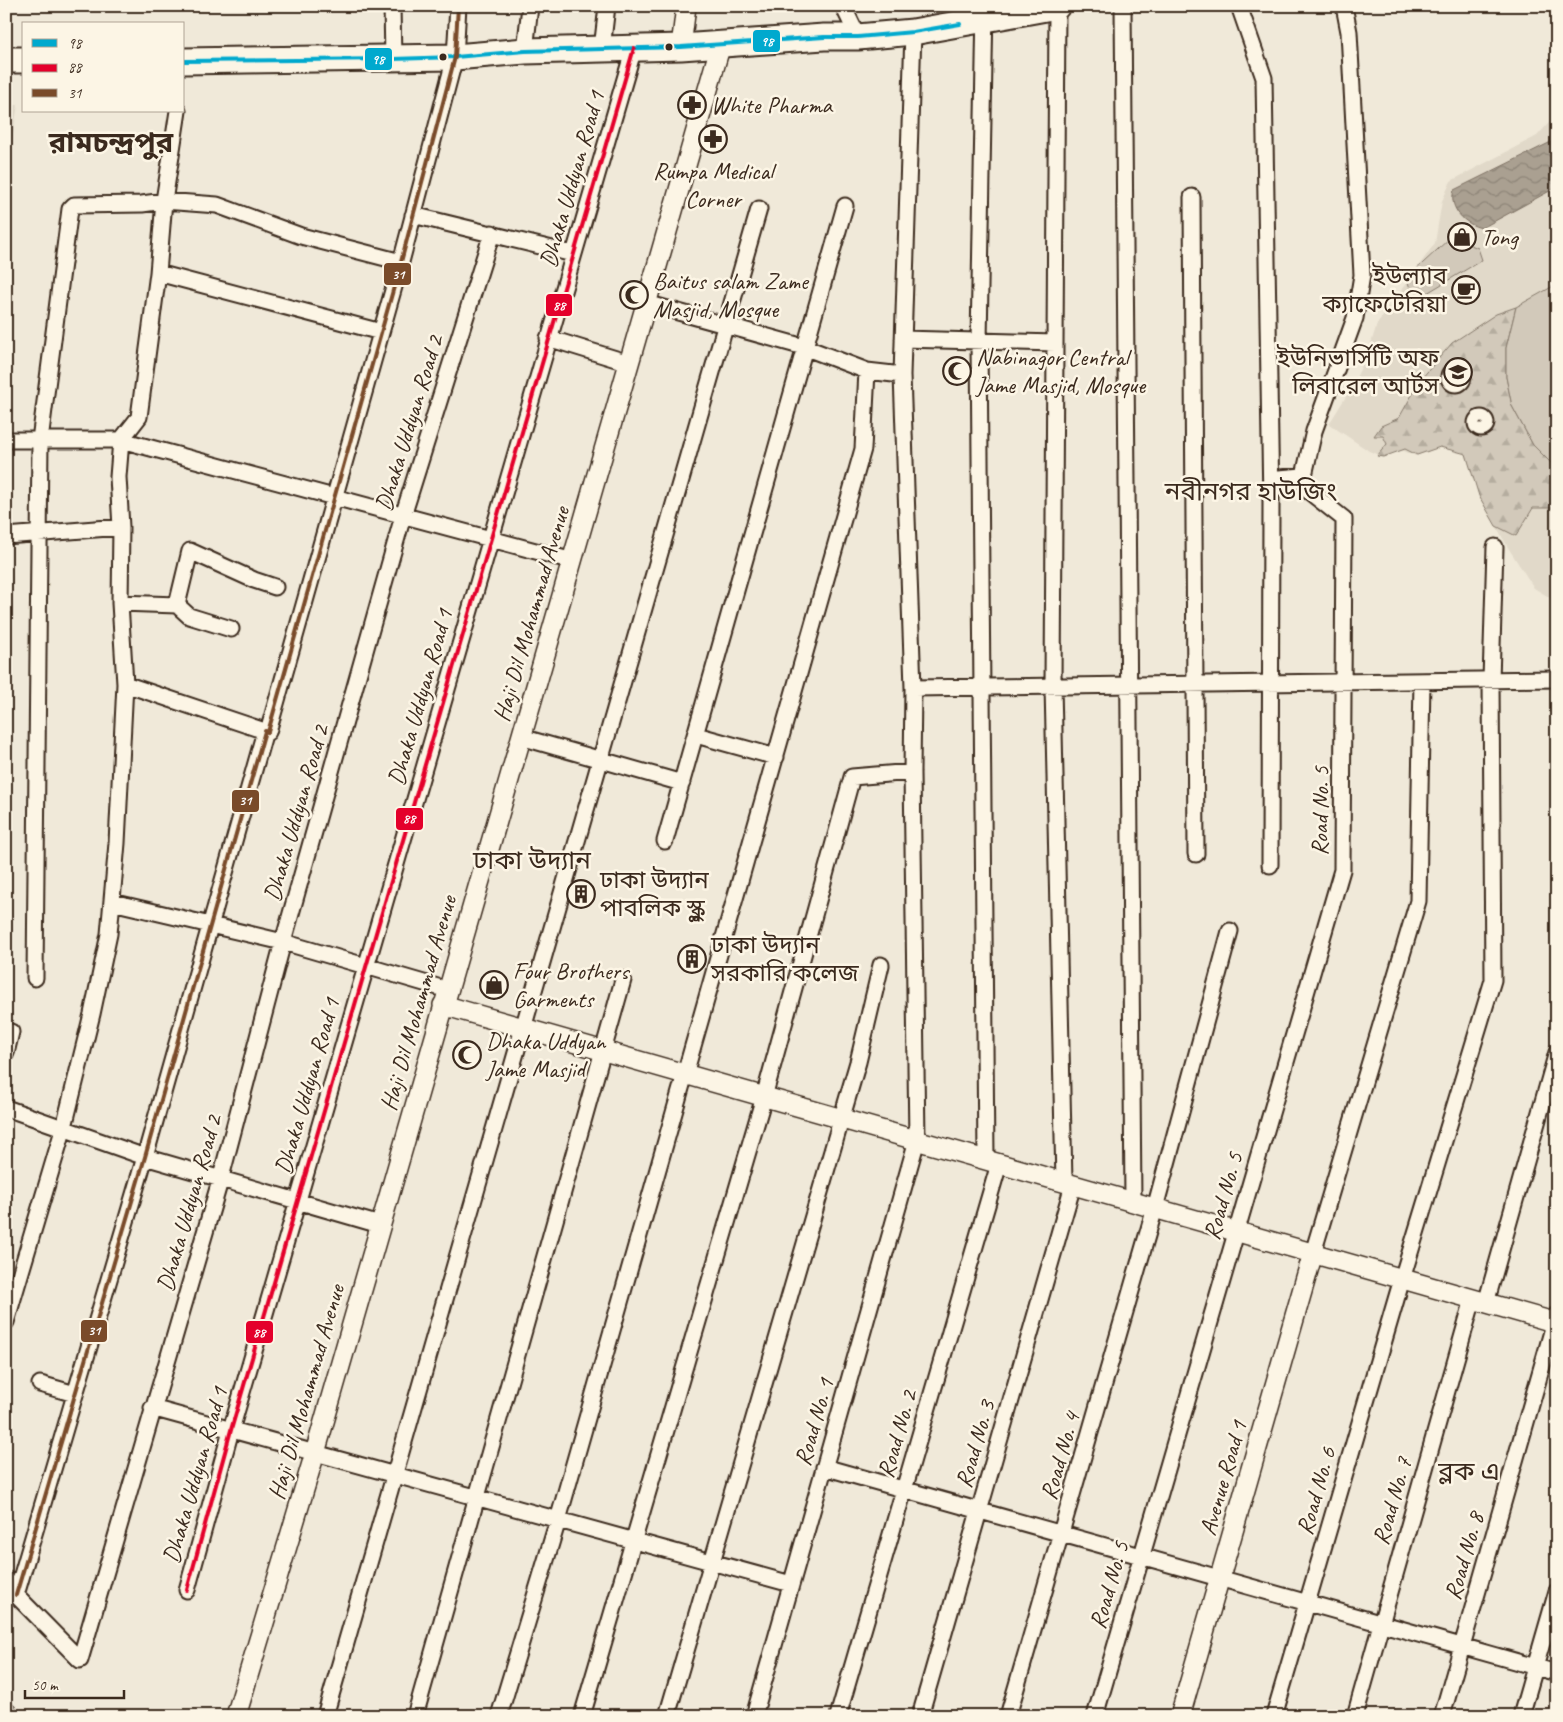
<svg xmlns="http://www.w3.org/2000/svg" width="1563" height="1722" viewBox="0 0 1563 1722" font-family="Caveat,'Noto Sans Bengali',sans-serif">
<style>
.built{fill:#e1d9c9}
.forest{fill:url(#forest-firs);stroke:#867a6c}
.green{fill:#d2c9ba;stroke:#867a6c}
.water{fill:url(#water-waves);stroke:#7e7163}
.lines{fill:none;stroke-linecap:round;stroke-linejoin:round}
.pedestrian-casing{stroke:#3b2a1e;stroke-width:15}
.minor-casing{stroke:#3b2a1e;stroke-width:19}
.tertiary-casing{stroke:#3b2a1e;stroke-width:22}
.trunk-casing{stroke:#3b2a1e;stroke-width:29}
.pedestrian{stroke:#fcf5e5;stroke-width:11}
.minor{stroke:#fcf5e5;stroke-width:15}
.tertiary{stroke:#fcf5e5;stroke-width:19}
.trunk{stroke:#fcf5e5;stroke-width:25}
.bus-1-casing{stroke:#fcf5e5;stroke-width:8}
.bus-2-casing{stroke:#fcf5e5;stroke-width:8}
.bus-3-casing{stroke:#fcf5e5;stroke-width:8}
.bus-1{stroke:#00a9ce;stroke-width:4}
.bus-2{stroke:#e4002b;stroke-width:4}
.bus-3{stroke:#7a4b2a;stroke-width:4}
.bus-dot{fill:#3b2a1e;stroke:#fcf5e5;stroke-width:2}
.labels{text-anchor:middle;stroke-width:5;stroke-linejoin:round;paint-order:stroke}
.poi-label{font-size:24px;fill:#3b2a1e;stroke:#fcf5e5;text-anchor:start}
.street-label{font-size:24px;fill:#3b2a1e;stroke:#fcf5e5}
.quarter-label{font-size:26px;fill:#3b2a1e;stroke:#fcf5e5}
.district-label{font-size:29px;font-weight:bold;fill:#3b2a1e;stroke:#fcf5e5}
.line-badge{stroke:#fcf5e5;stroke-width:2}
.badge-label{font-size:14px;text-anchor:middle;font-weight:bold;fill:#fff}
</style>
<defs>
<pattern id="forest-firs" width="22" height="20" patternUnits="userSpaceOnUse" patternTransform="scale(1.25)"><rect width="22" height="20" fill="#d2c9ba"/><path d="M5 1l3.5 6h-7zM16 11l3.5 6h-7z" fill="#b5ad9f"/></pattern>
<pattern id="water-waves" width="16" height="10" patternUnits="userSpaceOnUse" patternTransform="scale(1.25)"><rect width="16" height="10" fill="#aaa091"/><path d="M0 5q4-4 8 0t8 0" fill="none" stroke="#8c8376"/></pattern>
</defs>
<rect width="100%" height="100%" fill="#f0e9d9"/>
<filter id="ink" filterUnits="userSpaceOnUse"><feTurbulence type="fractalNoise" baseFrequency=".02" numOctaves="2"/><feDisplacementMap in="SourceGraphic" scale="10" xChannelSelector="R" yChannelSelector="G"/><feConvolveMatrix kernelMatrix="1 2 1 2 8 2 1 2 1" color-interpolation-filters="sRGB"/></filter>
<g filter="url(#ink)">
<path class="built" d="M6 105H18L6 174Z
M1557 114V602L1534 588 1509 549 1479 496 1466 454 1440 447 1416 456 1401 450 1383 457 1369 451 1329 424 1350 390 1368 353 1377 324 1435 243 1442 201 1451 181 1537 136Z"/>
<path class="forest" d="M1516 307 1506 348V377L1512 406 1533 445 1557 469V508H1533L1516 536 1496 526 1479 496 1466 454 1440 447 1417 455 1405 449 1383 457 1377 456 1387 444 1383 436H1374L1381 426 1399 418 1421 379 1452 343 1496 314Z"/>
<path class="green" d="M1451 237 1478 248 1482 260 1422 296H1413L1407 280 1409 276Z
M1557 284V469L1533 445 1512 406 1506 377V348L1516 307Z"/>
<path class="water" d="M1557 139V187L1482 228C1465 225 1448 208 1454 190Z
M6 1697 25 1716H6Z"/>
<g class="lines">
<defs>
<path id="pedestrian" d="M1447 377a9 9 0 1 1 18 0a9 9 0 1 1-18 0Z
M1474 423a7 7 0 1 1 14 0a7 7 0 1 1-14 0Z"/>
<path id="minor" d="M392 6 393 59
M845 6V10L858 37
M985 6 979 341 986 1160
M1057 6 1053 686 1064 1182
M1123 6 1133 1202
M1239 6 1264 78 1271 503 1270 865
M602 49 607 6
M525 51 530 6
M1192 197 1196 854
M413 215 573 254
M158 273 381 332
M646 303 804 347 867 371 902 375
M548 338 629 363
M903 339 1055 343
M6 440H121L573 561
M1270 485 1279 478 1303 476
M6 536 121 527
M120 603 177 605 189 616 231 629
M177 605 190 551 254 580 275 587
M125 684 268 732
M913 688 1557 679
M696 735 776 757
M521 737 682 783
M665 841 845 206
M112 902 283 942 448 990
M35 978 40 440 70 209 74 205 142 204 164 201 217 205 301 236 401 262
M6 1053 11 1032
M6 1108 145 1157 380 1225
M1313 1253 1418 901 1422 681
M1486 1303 1557 1052
M6 1322 64 1127 92 1014 109 934 117 843 125 684 120 603 121 527 118 477 121 440 139 417 158 273 164 201 178 111
M40 1384 75 1394
M152 1408 791 1584
M824 1467 1557 1673
M6 1579 16 1595 80 1660 220 1181 283 942 403 516 492 233
M187 1590 231 1430 634 48
M16 1595 145 1157 265 731 268 732 401 262 455 57 458 6
M325 1716 759 209
M415 1716 623 980
M499 1716 558 1520 863 449 867 371
M582 1716 764 1097 852 777 912 772
M667 1716 858 1062 881 965
M754 1716 917 1140 912 772 913 688 902 375 913 32
M838 1716 999 1164
M920 1716 1073 1185
M1008 1716 1155 1208 1230 931
M1095 1716 1342 870 1344 519 1306 489 1303 480 1314 431 1355 318 1362 275 1349 32 1344 6
M1274 1716 1402 1279 1493 980 1491 680 1495 547
M1355 1716 1473 1299
M1442 1716 1557 1314
M1521 1716 1557 1591"/>
<path id="tertiary" d="M681 47 686 6
M443 1005 1557 1323
M236 1716 315 1453 721 44
M1180 1716 1313 1253"/>
<path id="trunk" d="M6 60H24
M184 61 455 57 525 51 681 47 824 37H858L913 32 1057 6"/>
</defs>
<use href="#pedestrian" class="pedestrian-casing"/>
<use href="#minor" class="minor-casing"/>
<use href="#tertiary" class="tertiary-casing"/>
<use href="#trunk" class="trunk-casing"/>
<use href="#pedestrian" class="pedestrian"/>
<use href="#minor" class="minor"/>
<use href="#tertiary" class="tertiary"/>
<use href="#trunk" class="trunk"/>
<defs>
<path id="bus-1" d="M184 61 393 59 455 57 525 51 681 47 824 37H858L913 32 960 24"/>
<path id="bus-2" d="M187 1590 231 1430 634 48"/>
<path id="bus-3" d="M16 1595 145 1157 265 731 268 732 401 262 455 57 458 6"/>
</defs>
<use href="#bus-1" class="bus-1-casing"/>
<use href="#bus-2" class="bus-2-casing"/>
<use href="#bus-3" class="bus-3-casing"/>
<use href="#bus-1" class="bus-1"/>
<use href="#bus-2" class="bus-2"/>
<use href="#bus-3" class="bus-3"/>
</g>
</g>
<defs>
<symbol id="pharmacy-ring" viewBox="-11 -11 22 22"><circle r="9.5" fill="#fcf5e5" stroke="#3b2a1e" stroke-width="1.5"/><path d="M-2-6h4v4h4v4h-4v4h-4v-4h-4v-4h4Z" fill="#3b2a1e"/></symbol>
<symbol id="shop-ring" viewBox="-11 -11 22 22"><circle r="9.5" fill="#fcf5e5" stroke="#3b2a1e" stroke-width="1.5"/><path d="M-5-2.5h2.3a2.7 3.5 0 0 1 5.4 0H5L5.5 6h-11ZM-1.5-2.5h3a1.5 2.3 0 0 0-3 0Z" fill="#3b2a1e"/></symbol>
<symbol id="cafe-ring" viewBox="-11 -11 22 22"><circle r="9.5" fill="#fcf5e5" stroke="#3b2a1e" stroke-width="1.5"/><path d="M-5.5-4.5H6V0H3Q3 3.5 0 3.5H-2.5Q-5.5 3.5-5.5 0ZM3-3.2v2h1.7v-2ZM-6 4.5H4V6H-6Z" fill="#3b2a1e"/></symbol>
<symbol id="mosque-ring" viewBox="-11 -11 22 22"><circle r="9.5" fill="#fcf5e5" stroke="#3b2a1e" stroke-width="1.5"/><path d="M3.5-4.9A6 6 0 1 0 3.5 4.9A5 5 0 1 1 3.5-4.9Z" fill="#3b2a1e"/></symbol>
<symbol id="university-ring" viewBox="-11 -11 22 22"><circle r="9.5" fill="#fcf5e5" stroke="#3b2a1e" stroke-width="1.5"/><path d="M0-5L7-2L0 1L-7-2ZM-4 1L0 2.5L4 1V4Q0 6-4 4Z" fill="#3b2a1e"/></symbol>
<symbol id="building-ring" viewBox="-11 -11 22 22"><circle r="9.5" fill="#fcf5e5" stroke="#3b2a1e" stroke-width="1.5"/><path d="M-4-6H4V6H1V3H-1V6H-4ZM-2.5-4.3h1.7v1.8h-1.7ZM.8-4.3h1.7v1.8H.8ZM-2.5-1h1.7V.8h-1.7ZM.8-1h1.7V.8H.8Z" fill="#3b2a1e"/></symbol>
</defs>
<g fill-rule="evenodd">
<use href="#pharmacy-ring" x="676" y="89" width="32" height="32"/>
<use href="#pharmacy-ring" x="697" y="123" width="32" height="32"/>
<use href="#shop-ring" x="1446" y="221" width="32" height="32"/>
<use href="#cafe-ring" x="1450" y="274" width="32" height="32"/>
<use href="#mosque-ring" x="618" y="279" width="32" height="32"/>
<use href="#mosque-ring" x="941" y="355" width="32" height="32"/>
<use href="#university-ring" x="1442" y="356" width="32" height="32"/>
<use href="#building-ring" x="565" y="878" width="32" height="32"/>
<use href="#building-ring" x="676" y="943" width="32" height="32"/>
<use href="#shop-ring" x="478" y="969" width="32" height="32"/>
<use href="#mosque-ring" x="451" y="1039" width="32" height="32"/>
</g>
<g class="bus-dot">
<circle cx="669" cy="47" r="4.5"/>
<circle cx="443" cy="57" r="4.5"/>
</g>
<g class="labels">
<g class="poi-label">
<text x="711" y="113">White Pharma</text>
<text x="713" y="179" text-anchor="middle">Rumpa Medical<tspan x="713" dy="28">Corner</tspan></text>
<text x="1481" y="245">Tong</text>
<text x="1447" y="284" text-anchor="end">ইউল্যাব<tspan x="1447" dy="28">ক্যাফেটেরিয়া</tspan></text>
<text x="653" y="289">Baitus salam Zame<tspan x="653" dy="28">Masjid, Mosque</tspan></text>
<text x="976" y="365">Nabinagor Central<tspan x="976" dy="28">Jame Masjid, Mosque</tspan></text>
<text x="1439" y="366" text-anchor="end">ইউনিভার্সিটি অফ<tspan x="1439" dy="28">লিবারেল আর্টস</tspan></text>
<text x="600" y="888">ঢাকা উদ্যান<tspan x="600" dy="28">পাবলিক স্কুল</tspan></text>
<text x="711" y="953">ঢাকা উদ্যান<tspan x="711" dy="28">সরকারি কলেজ</tspan></text>
<text x="513" y="979">Four Brothers<tspan x="513" dy="28">Garments</tspan></text>
<text x="486" y="1049">Dhaka Uddyan<tspan x="486" dy="28">Jame Masjid</tspan></text>
</g>
<g class="street-label">
<text transform="translate(572 179) rotate(-74)" y="8">Dhaka Uddyan Road 1</text>
<text transform="translate(409 423) rotate(-73)" y="8">Dhaka Uddyan Road 2</text>
<text transform="translate(531 614) rotate(-74)" y="8">Haji Dil Mohammad Avenue</text>
<text transform="translate(420 697) rotate(-74)" y="8">Dhaka Uddyan Road 1</text>
<text transform="translate(1320 811) rotate(-89)" y="8">Road No. 5</text>
<text transform="translate(296 813) rotate(-74)" y="8">Dhaka Uddyan Road 2</text>
<text transform="translate(418 1003) rotate(-74)" y="8">Haji Dil Mohammad Avenue</text>
<text transform="translate(307 1086) rotate(-74)" y="8">Dhaka Uddyan Road 1</text>
<text transform="translate(1223 1196) rotate(-74)" y="8">Road No. 5</text>
<text transform="translate(189 1203) rotate(-74)" y="8">Dhaka Uddyan Road 2</text>
<text transform="translate(306 1392) rotate(-74)" y="8">Haji Dil Mohammad Avenue</text>
<text transform="translate(814 1422) rotate(-74)" y="8">Road No. 1</text>
<text transform="translate(897 1434) rotate(-74)" y="8">Road No. 2</text>
<text transform="translate(975 1444) rotate(-74)" y="8">Road No. 3</text>
<text transform="translate(1060 1456) rotate(-74)" y="8">Road No. 4</text>
<text transform="translate(195 1475) rotate(-74)" y="8">Dhaka Uddyan Road 1</text>
<text transform="translate(1223 1478) rotate(-74)" y="8">Avenue Road 1</text>
<text transform="translate(1316 1491) rotate(-74)" y="8">Road No. 6</text>
<text transform="translate(1392 1501) rotate(-74)" y="8">Road No. 7</text>
<text transform="translate(1464 1556) rotate(-74)" y="8">Road No. 8</text>
<text transform="translate(1109 1585) rotate(-74)" y="8">Road No. 5</text>
</g>
<g class="quarter-label">
<text x="1251" y="500">নবীনগর হাউজিং</text>
<text x="532" y="869">ঢাকা উদ্যান</text>
<text x="1469" y="1480">ব্লক এ</text>
</g>
<g class="district-label">
<text x="111" y="152">রামচন্দ্রপুর</text>
</g>
</g>
<g class="line-badge">
<rect x="752" y="29" width="29" height="24" rx="5" fill="#00a9ce"/>
<rect x="364" y="47" width="29" height="24" rx="5" fill="#00a9ce"/>
<rect x="383" y="262" width="29" height="24" rx="5" fill="#7a4b2a"/>
<rect x="545" y="293" width="28" height="24" rx="5" fill="#e4002b"/>
<rect x="231" y="789" width="29" height="24" rx="5" fill="#7a4b2a"/>
<rect x="395" y="807" width="29" height="24" rx="5" fill="#e4002b"/>
<rect x="80" y="1319" width="28" height="24" rx="5" fill="#7a4b2a"/>
<rect x="245" y="1320" width="29" height="24" rx="5" fill="#e4002b"/>
</g>
<g class="badge-label">
<text x="767" y="46">98</text>
<text x="378" y="64">98</text>
<text x="398" y="279">31</text>
<text x="559" y="310">88</text>
<text x="245" y="805">31</text>
<text x="409" y="823">88</text>
<text x="94" y="1335">31</text>
<text x="259" y="1337">88</text>
</g>
<rect width="1563" height="1722" fill="none" stroke="#fcf5e5" stroke-width="25"/>
<rect x="12" y="12" width="1538" height="1697" fill="none" stroke="#3b2a1e" stroke-width="2" filter="url(#ink)"/>
<rect x="22" y="22" width="162" height="90" fill="#fcf5e5" stroke="#afa495"/>
<rect x="32" y="39" width="25" height="8" fill="#00a9ce" stroke="#afa495"/>
<text x="68" y="48" font-size="15" fill="#3b2a1e">98</text>
<rect x="32" y="64" width="25" height="8" fill="#e4002b" stroke="#afa495"/>
<text x="68" y="72" font-size="15" fill="#3b2a1e">88</text>
<rect x="32" y="89" width="25" height="8" fill="#7a4b2a" stroke="#afa495"/>
<text x="68" y="98" font-size="15" fill="#3b2a1e">31</text>
<path d="M25 1690v8h99v-8" fill="none" stroke="#3b2a1e" stroke-width="2.5"/>
<text x="32" y="1690" font-size="15" fill="#3b2a1e" stroke="#fcf5e5" stroke-width="4" paint-order="stroke">50 m</text>
</svg>
